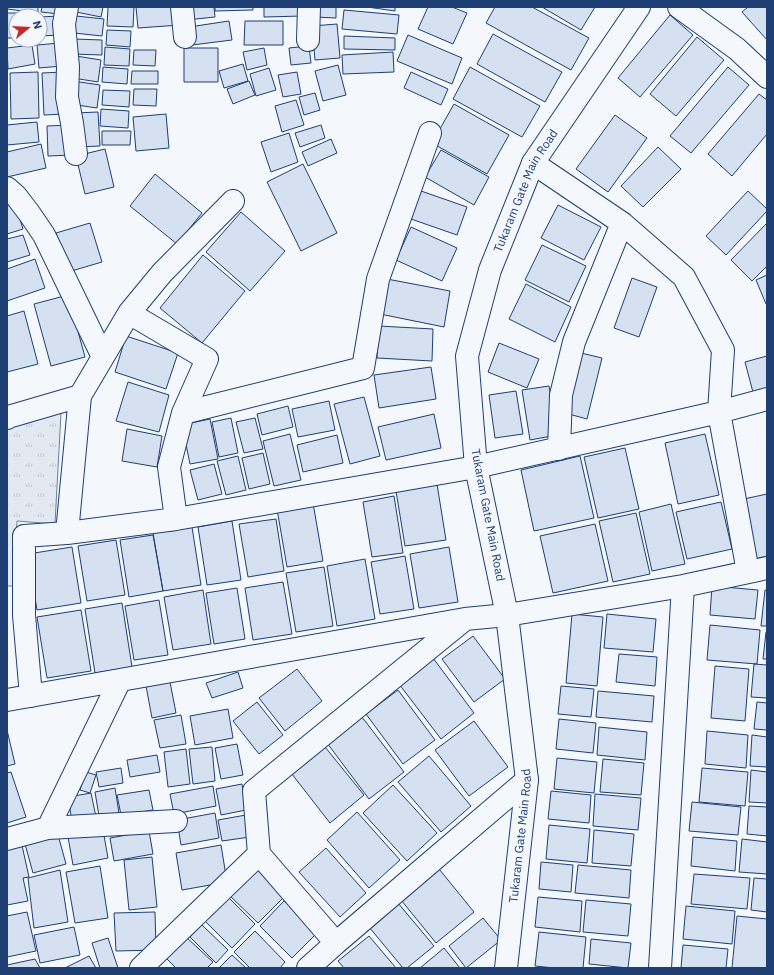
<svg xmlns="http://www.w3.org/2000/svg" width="774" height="975" viewBox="0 0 774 975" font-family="'IBM Plex Sans',sans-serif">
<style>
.grass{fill:url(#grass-tufts);stroke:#687fa3}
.building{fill:#d5e0f0;stroke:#1d3f73}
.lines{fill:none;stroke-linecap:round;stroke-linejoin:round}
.minor-casing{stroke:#1d3f73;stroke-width:24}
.tertiary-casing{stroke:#1d3f73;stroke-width:24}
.minor{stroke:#f4f7fb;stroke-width:22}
.tertiary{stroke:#f4f7fb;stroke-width:22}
.labels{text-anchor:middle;stroke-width:3;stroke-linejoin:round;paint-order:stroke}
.street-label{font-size:12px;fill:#1d3f73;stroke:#f4f7fb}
</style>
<defs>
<pattern id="grass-tufts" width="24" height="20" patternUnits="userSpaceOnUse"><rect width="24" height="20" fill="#e3e9f0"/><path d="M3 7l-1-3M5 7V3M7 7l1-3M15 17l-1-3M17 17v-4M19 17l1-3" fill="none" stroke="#c2c9d1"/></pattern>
</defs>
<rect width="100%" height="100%" fill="#f4f7fb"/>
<path class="grass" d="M61 413 55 524 17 521 14 586H7V430L15 421Z"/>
<path class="building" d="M7 7H38V13L7 9Z
M42 7H59V14L41 12Z
M77 7H103L101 17 76 12Z
M108 7H134L133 27 107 26Z
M136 7H178L180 25 138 28Z
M185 7H214L215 17 186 20Z
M215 7H253V10L215 11Z
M264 7H303V16L264 17Z
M315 7H336V18L315 17Z
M367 7H395V11Z
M428 7H452L467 13 453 44 418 29Z
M495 7H532L589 38 571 70 486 23Z
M542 7H595L581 30Z
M748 7H767V40L742 12Z
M344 10 399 15 397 34 342 29Z
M7 13H22V16H16V38H7Z
M670 15 693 35 640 97 618 78Z
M59 16 60 35 40 36V17Z
M76 16 104 19 102 36 74 33Z
M229 21 232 40 192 45 189 27Z
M245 21H283V45H244Z
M337 24 340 58 315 60 312 26Z
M107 30 131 31 130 47 106 45Z
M493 34 562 72 545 102 477 64Z
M408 35 462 58 452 84 397 61Z
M344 36 395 38V50L344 49Z
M697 37 724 60 676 116 650 94Z
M74 39 102 40V55L73 54Z
M60 43 62 66 39 68 37 45Z
M32 45 35 64 8 69 7 48Z
M309 46 311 63 291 65 289 48Z
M105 47 130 49 129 66 104 65Z
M184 48H218V82H184Z
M264 48 267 65 247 70 243 52Z
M134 50H156L155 66 133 65Z
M393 52 394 72 343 74 342 55Z
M76 56 101 60 98 82 73 78Z
M243 64 248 81 224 88 219 71Z
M338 65 346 95 323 101 315 71Z
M103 67 128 69 127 84 102 82Z
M470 67 540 106 522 137 453 99Z
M728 67 749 85 691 153 670 136Z
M269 68 276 90 256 96 250 74Z
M132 71H158V84H131Z
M38 72 39 118 11 119 10 73Z
M63 72 64 114 44 115 42 73Z
M297 72 301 94 283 97 278 75Z
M411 72 448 89 441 105 404 88Z
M73 81 100 85 97 108 70 104Z
M249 81 255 95 233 104 227 89Z
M134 89H157L156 106 133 105Z
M103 90 130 91 129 107 102 105Z
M315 93 320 110 304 115 299 97Z
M759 94 767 100V134L732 176 708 154Z
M296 100 304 125 282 132 275 106Z
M454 104 509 135 487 174 432 143Z
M101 109 129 111 128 128 100 126Z
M98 112 100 146 77 147 75 113Z
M166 114 169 148 136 151 133 117Z
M615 115 647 138 608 192 576 169Z
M37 122 39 142 7 145V125Z
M71 125 72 155 48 156 47 126Z
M321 125 325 138 300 147 295 133Z
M102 131H131L130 145H102Z
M289 133 298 162 271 172 261 142Z
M331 139 337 153 308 166 302 152Z
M41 144 46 168 7 177V152Z
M658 147 681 169 643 207 621 186Z
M105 149 114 187 85 194 76 156Z
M441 150 489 177 474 205 425 177Z
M303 164 337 233 301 251 267 182Z
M155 174 202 213 177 244 130 206Z
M421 191 467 207 457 235 411 219Z
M748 191 767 209V211L726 255 706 236Z
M13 197 23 229 7 234V199Z
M558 205 601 227 584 260 541 238Z
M241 212 285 251 250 291 206 252Z
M90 223 102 262 68 272 56 233Z
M767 223V266L752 281 731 260Z
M411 227 457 248 442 281 396 260Z
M23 235 30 255 7 262V239Z
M542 245 586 266 569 302 525 280Z
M203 255 245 291 202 343 160 308Z
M35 259 45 288 7 301V269Z
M767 275V304H766L756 280Z
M632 278 657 287 639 337 614 328Z
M387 279 450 291 444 327 380 314Z
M526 284 571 307 555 342 509 319Z
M68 295 85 357 51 366 34 304Z
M24 311 38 364 7 372V316Z
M379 326 433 329 432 361 377 358Z
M126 336 178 353 166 389 115 372Z
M499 343 539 359 527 388 488 372Z
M581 353 602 358 587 419 565 413Z
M767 356V393L754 396 745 362Z
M431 367 436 399 379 408 374 375Z
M128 382 169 395 159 432 116 421Z
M549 386 557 435 530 440 522 390Z
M516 391 523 434 495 438 489 395Z
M364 397 380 456 350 464 334 404Z
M329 401 335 430 298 437 292 409Z
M288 406 293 427 262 435 257 414Z
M434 414 441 448 386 460 378 427Z
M231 418 238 453 219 457 212 422Z
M255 418 263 449 244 453 236 422Z
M210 419 218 459 190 464 182 425Z
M127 429 162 436 157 467 122 461Z
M290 434 301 480 274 486 263 441Z
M705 434 719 495 678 504 665 443Z
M337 435 343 463 303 472 297 445Z
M625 448 639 509 598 518 584 457Z
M263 453 270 484 249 489 242 458Z
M238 456 246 490 226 495 217 461Z
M580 456 594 518 534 531 521 470Z
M214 464 222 494 198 500 190 470Z
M437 484 446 540 405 546 396 491Z
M767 494V556L757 559 744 499Z
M394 496 403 553 372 557 363 502Z
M721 502 732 549 687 559 676 512Z
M313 503 323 561 287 567 277 509Z
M671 504 685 564 652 571 639 512Z
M636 513 650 574 613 582 599 521Z
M276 519 284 571 248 577 239 524Z
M232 521 241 580 207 585 198 527Z
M595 524 608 581 553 593 540 536Z
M192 527 201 585 163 591 153 533Z
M153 535 163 591 129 597 120 540Z
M116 540 125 595 87 601 78 546Z
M72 547 81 603 37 610 28 554Z
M449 547 458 602 419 608 410 554Z
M405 556 414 609 380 614 371 562Z
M365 559 375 619 337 626 327 566Z
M324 567 333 626 296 632 286 573Z
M283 582 292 634 253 640 245 588Z
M712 586 758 590 755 619 710 615Z
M237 588 245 639 214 644 206 593Z
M203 590 211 644 173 650 164 597Z
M765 590H767V626H761Z
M159 600 168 655 134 660 125 606Z
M122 603 132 667 95 673 85 609Z
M81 610 91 671 47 678 37 617Z
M572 614 603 617 597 686 566 683Z
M607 614 656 619 653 652 604 648Z
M710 625 760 630 757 664 707 660Z
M766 632H767V659H763Z
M473 636 505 679 474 702 442 659Z
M619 654 657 657 655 686 616 682Z
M433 658 474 713 441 739 399 684Z
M754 664 767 665V698L751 697Z
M715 666 749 669 745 721 711 718Z
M297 669 322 701 285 731 259 698Z
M238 672 243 688 212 698 206 683Z
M170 682 176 713 152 718 146 686Z
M561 686 594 689 591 717 558 714Z
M398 690 435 740 403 764 366 714Z
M598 691 654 696 652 722 596 717Z
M257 702 283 735 259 754 233 721Z
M757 702 767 703V730L754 729Z
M228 709 233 738 195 745 190 716Z
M181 715 186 744 160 748 154 720Z
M362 717 404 772 369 799 327 743Z
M559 719 596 723 593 753 556 749Z
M474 721 508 767 469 796 435 750Z
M599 727 647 732 645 760 597 755Z
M7 730 15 764 7 766Z
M707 731 748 735 746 768 705 764Z
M752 735 767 737V767L750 766Z
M321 742 364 795 330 823 288 769Z
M237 744 243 775 221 779 215 748Z
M212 747 215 781 193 784 189 749Z
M186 749 190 784 168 787 164 752Z
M157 755 160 772 130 777 127 760Z
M429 756 471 806 441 832 398 782Z
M557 758 597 762 594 793 554 789Z
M603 759 644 763 641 795 600 792Z
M121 768 123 783 99 787 96 772Z
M702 768 748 772 745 806 699 802Z
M751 770 767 772V803L749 802Z
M11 772 26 817 7 823V773Z
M86 772 96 775 90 793 80 790Z
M242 784 246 810 221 815 216 789Z
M393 785 437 833 407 861 363 813Z
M213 786 216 806 174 814 170 794Z
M115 788 119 813 99 816 95 792Z
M149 790 153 810 121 815 117 795Z
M551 791 591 795 589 823 548 819Z
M91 793 96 817 72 821 68 797Z
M595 794 641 798 638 830 593 826Z
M692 802 741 807 738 835 689 831Z
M749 806 767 807V836L747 834Z
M357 812 400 860 369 888 327 840Z
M215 813 219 838 181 845 177 820Z
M246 815 250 837 222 841 218 820Z
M549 825 590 829 587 863 546 859Z
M103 830 108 858 73 865 68 837Z
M594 830 634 834 631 866 592 863Z
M149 831 153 854 114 861 110 838Z
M58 835 66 864 33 873 25 844Z
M693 837 737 841 735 871 691 866Z
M742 839 767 842V874L739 872Z
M21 841 29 877 23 878 28 901 7 905V844Z
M221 845 227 882 182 890 176 853Z
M326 848 366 893 340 917 299 872Z
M152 857 157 907 129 910 124 860Z
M257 861 289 892 258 923 226 892Z
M541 862 573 865 571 892 539 889Z
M435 864 474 912 436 943 397 895Z
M578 865 631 870 629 898 575 893Z
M100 866 108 918 75 923 66 872Z
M60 870 68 922 34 928 28 878Z
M694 874 750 878 747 909 691 904Z
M754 878 767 879V912L751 910Z
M227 896 255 924 232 948 204 920Z
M538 897 582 901 580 932 535 927Z
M586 900 631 904 628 936 583 932Z
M284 901 317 933 292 958 260 926Z
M398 903 434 946 407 968H403L369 927Z
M686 906 735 911 732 944 683 939Z
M27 912 36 951 7 957V916Z
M155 912 156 950 116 951 114 913Z
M737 916 767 919V968H732Z
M483 918 501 940 466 968 449 946Z
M202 925 228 950 216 963 190 937Z
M74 927 80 955 40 963 34 935Z
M255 931 285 962 280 968H250L234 952Z
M539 932 586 937 583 968H555L535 966Z
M369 936 396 968H344L338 961Z
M186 937 213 962 207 968H176L166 958Z
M108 938 118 968H100L92 943Z
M591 939 631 943 628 968 589 964Z
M683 945 728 949 726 968H681Z
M444 948 460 968H420Z
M232 955 246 968H219Z
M89 956 96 968H65Z
M35 959 40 968H7V965Z"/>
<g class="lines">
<defs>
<path id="minor" d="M67 7 64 24 68 67 67 97 72 123 76 154
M182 7 185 37
M679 7 737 49 767 77
M308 40 309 7
M533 163 622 223 684 277 723 350 719 412 748 572
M7 188 16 196 29 213 44 235 103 357
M129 313 207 359 183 413 169 467 176 519
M183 413 363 368 378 279 430 133
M7 418 8 417 80 396
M559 449 561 395 574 342 622 223
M67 533 80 396 129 313 162 273 233 201
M31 696 24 615V536L67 533 176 519 476 467 719 412 767 399
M7 700 465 619 507 615 683 586 767 568
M48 828 176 821
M7 839 48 828 120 680
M259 854 336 943
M141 968 259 854 254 791 464 620
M308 968 336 943 527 780
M660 968 683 586"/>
<g id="tertiary">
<path id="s1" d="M506 968 527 780 507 615 476 467 467 356 490 270 533 163 639 7"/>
</g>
</defs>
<use href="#minor" class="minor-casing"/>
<use href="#tertiary" class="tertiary-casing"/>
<use href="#minor" class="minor"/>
<use href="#tertiary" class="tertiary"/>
</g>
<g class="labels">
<g class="street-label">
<text dy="4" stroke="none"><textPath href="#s1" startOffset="794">Tukaram Gate Main Road</textPath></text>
<text transform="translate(488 515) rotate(79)" y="4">Tukaram Gate Main Road</text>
<text dy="4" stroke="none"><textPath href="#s1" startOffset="133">Tukaram Gate Main Road</textPath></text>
</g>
</g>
<rect width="774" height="975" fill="none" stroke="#1d3f73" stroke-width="16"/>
<g transform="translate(28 28) rotate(72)"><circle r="19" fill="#f4f7fb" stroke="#9eadc5"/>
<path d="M0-3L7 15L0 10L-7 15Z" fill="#c62828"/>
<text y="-6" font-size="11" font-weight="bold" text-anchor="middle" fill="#1d3f73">N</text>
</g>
</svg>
